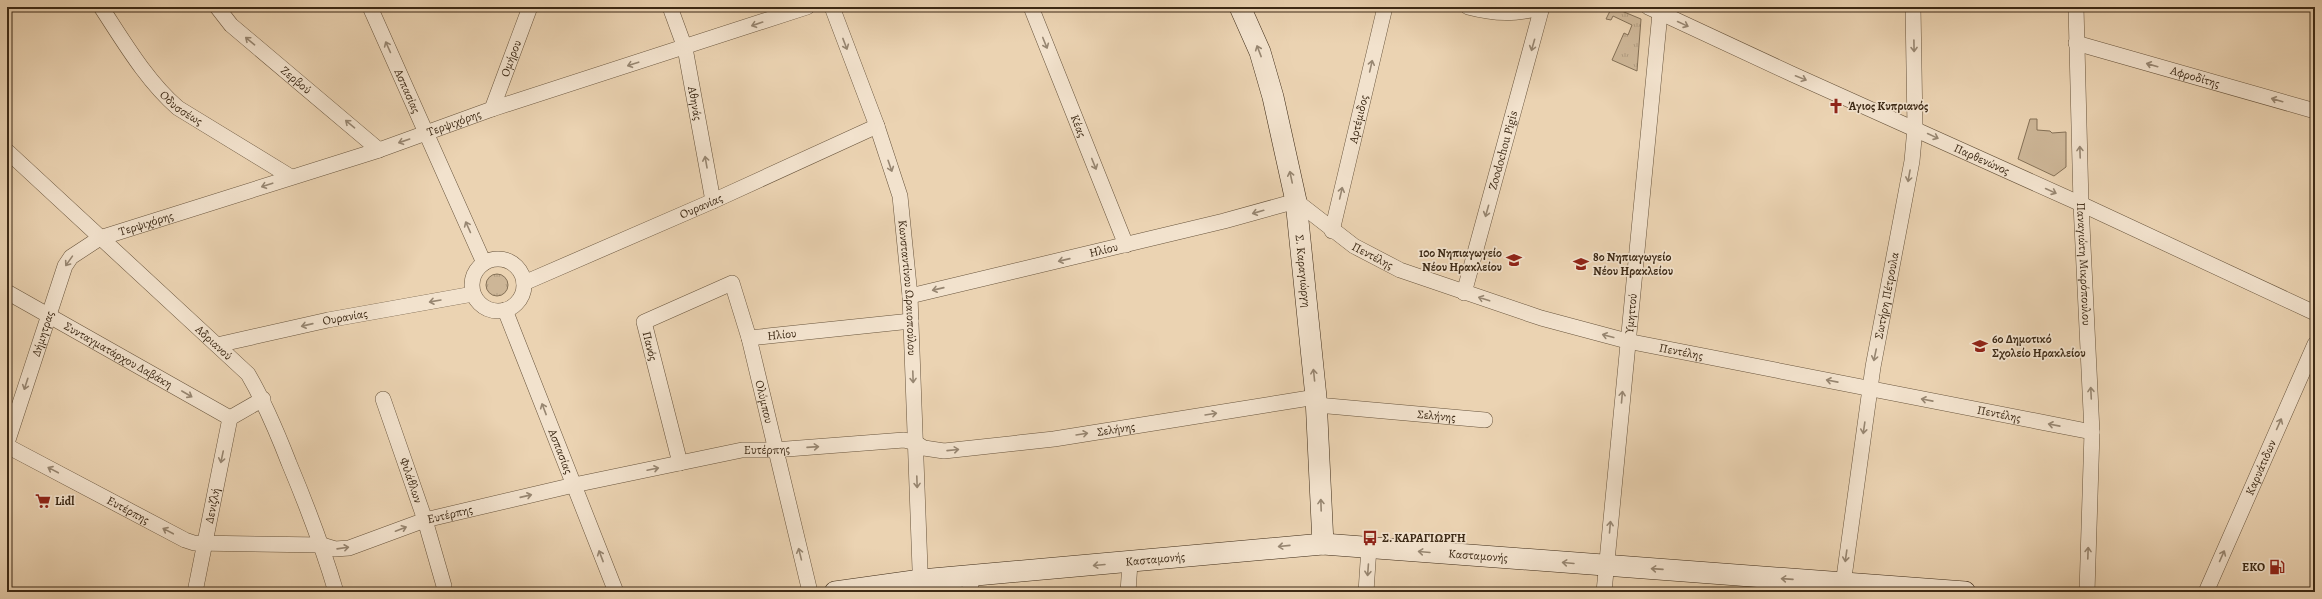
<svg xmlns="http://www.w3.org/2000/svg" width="2322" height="599" viewBox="0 0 2322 599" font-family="Alegreya,serif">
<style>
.park{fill:url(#park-tufts);stroke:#847056}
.garden{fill:#cdb697;stroke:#847056}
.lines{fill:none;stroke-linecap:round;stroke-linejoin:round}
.street-casing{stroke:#68543c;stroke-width:16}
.secondary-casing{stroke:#3c2915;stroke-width:22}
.street{stroke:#f2e2cd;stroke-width:15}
.secondary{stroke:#f2e2cd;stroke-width:21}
.oneway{stroke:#978671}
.labels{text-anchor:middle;stroke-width:3.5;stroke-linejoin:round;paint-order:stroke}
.street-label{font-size:12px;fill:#3c2915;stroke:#f2e2cd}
.poi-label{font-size:12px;font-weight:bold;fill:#3c2915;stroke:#f2e2cd;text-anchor:start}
</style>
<defs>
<pattern id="park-tufts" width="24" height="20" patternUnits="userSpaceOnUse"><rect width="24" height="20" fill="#cdb697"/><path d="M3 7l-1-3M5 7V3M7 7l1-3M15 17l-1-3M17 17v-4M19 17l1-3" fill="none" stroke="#b19c81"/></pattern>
</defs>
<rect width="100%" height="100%" fill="#ebd3b2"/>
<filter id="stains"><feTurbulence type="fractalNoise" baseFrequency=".005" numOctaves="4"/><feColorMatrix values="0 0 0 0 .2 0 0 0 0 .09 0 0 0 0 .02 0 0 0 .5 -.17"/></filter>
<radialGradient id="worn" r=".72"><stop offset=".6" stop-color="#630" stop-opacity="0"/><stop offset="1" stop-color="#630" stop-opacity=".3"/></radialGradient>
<path class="park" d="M1612 7 1641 19 1637 71 1612 60 1624 33 1628 35 1632 25 1613 16 1611 20 1606 19Z
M486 285a11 11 0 1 1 22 0a11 11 0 1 1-22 0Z"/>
<path class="garden" d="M2030 119H2037V130L2050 131 2052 133 2066 132V167L2054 176 2018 159Z"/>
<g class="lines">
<defs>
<g id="street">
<path id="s1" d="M101 7C124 42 146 80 178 108L291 177"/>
<path id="s2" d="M217 7 231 25 379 150"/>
<path id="s3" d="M370 7 484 263"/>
<path id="s4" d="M670 7 685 48 713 201"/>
<path id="s5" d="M832 7 877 126 900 196 910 296 920 569 921 580 926 592"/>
<path id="s6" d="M1031 7 1126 245"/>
<path d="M1468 7C1495 14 1516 15 1543 7"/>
<path id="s7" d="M1648 7 1792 74 2081 204 2315 313"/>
<path id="s8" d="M2076 7 2081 204 2092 432 2087 592"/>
<path id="s9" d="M2076 43 2315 111"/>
<path id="s10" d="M492 109 530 7"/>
<path id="s11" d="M7 151 248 374C265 403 277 432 289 463 307 506 323 548 336 592"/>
<path id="s12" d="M1332 231 1385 7"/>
<circle cx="498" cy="285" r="26"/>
<path id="s13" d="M524 283 713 201 877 126"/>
<path id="s14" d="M7 292 230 418"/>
<path id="s15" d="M1464 293 1542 7"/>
<path id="s16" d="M910 296 1224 221 1296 201 1354 246 1400 270 1541 318 1627 341 2092 432"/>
<path id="s17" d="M505 310 616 592"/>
<path id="s18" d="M749 338 911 321"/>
<path id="s19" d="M217 345 328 320 473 294"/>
<path id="s20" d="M383 399 425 520 444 586"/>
<path id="s21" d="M1317 405 1485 420"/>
<path d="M230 418 263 399"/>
<path id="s22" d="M7 443 65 266 71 257 100 238 379 150 492 109 807 7"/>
<path id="s23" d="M7 446 185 540 194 543 322 545 335 549 349 548 425 520 574 485 742 450H774L904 440 916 443 924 448 944 451 1054 439 1316 397"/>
<path id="s24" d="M680 463 644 322 732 283 749 338 810 592"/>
<path id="s25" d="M195 592 230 418"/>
<path d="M969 592 973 576"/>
<path d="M1128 592 1130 563"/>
<path d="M1366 592 1369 547"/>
<path id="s26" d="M1604 592 1660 13"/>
<path id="s27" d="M1842 592 1873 367 1912 161 1915 128 1913 7"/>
<path id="s28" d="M2206 592 2315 344"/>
</g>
<g id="secondary">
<path id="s29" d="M1240 7 1260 52 1273 97 1296 201 1316 397 1323 544"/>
<path id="s30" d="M835 592 921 580 1323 544 1965 592"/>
</g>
</defs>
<use href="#street" class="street-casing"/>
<use href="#secondary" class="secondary-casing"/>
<use href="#street" class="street"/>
<use href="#secondary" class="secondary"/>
</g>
<defs><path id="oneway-shaft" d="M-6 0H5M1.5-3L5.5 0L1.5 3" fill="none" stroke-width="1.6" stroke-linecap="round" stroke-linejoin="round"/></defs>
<g class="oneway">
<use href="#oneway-shaft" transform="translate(757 24) rotate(161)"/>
<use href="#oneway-shaft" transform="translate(1683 24) rotate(25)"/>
<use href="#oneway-shaft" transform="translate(250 41) rotate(-140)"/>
<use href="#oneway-shaft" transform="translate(1045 43) rotate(68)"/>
<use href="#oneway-shaft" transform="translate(845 44) rotate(69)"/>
<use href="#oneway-shaft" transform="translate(1533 45) rotate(106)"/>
<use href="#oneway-shaft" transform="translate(1914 46) rotate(89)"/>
<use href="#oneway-shaft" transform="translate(388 47) rotate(-114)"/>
<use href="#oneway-shaft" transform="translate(1259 51) rotate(-111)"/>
<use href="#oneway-shaft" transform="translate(633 64) rotate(162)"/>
<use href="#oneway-shaft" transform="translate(2152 65) rotate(-164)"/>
<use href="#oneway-shaft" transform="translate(1371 66) rotate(-77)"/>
<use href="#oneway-shaft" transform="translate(1801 78) rotate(22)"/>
<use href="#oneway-shaft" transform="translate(2277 100) rotate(-164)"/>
<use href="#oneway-shaft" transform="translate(350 124) rotate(-140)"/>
<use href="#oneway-shaft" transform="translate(1933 136) rotate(25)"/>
<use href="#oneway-shaft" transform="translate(404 141) rotate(161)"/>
<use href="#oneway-shaft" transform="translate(2080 152) rotate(-92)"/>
<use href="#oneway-shaft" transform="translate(706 162) rotate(-100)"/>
<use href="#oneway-shaft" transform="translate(1094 164) rotate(68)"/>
<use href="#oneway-shaft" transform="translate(890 166) rotate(71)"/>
<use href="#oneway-shaft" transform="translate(1909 176) rotate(100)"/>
<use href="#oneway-shaft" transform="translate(1291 177) rotate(-102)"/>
<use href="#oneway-shaft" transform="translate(267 185) rotate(162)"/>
<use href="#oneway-shaft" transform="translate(2051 191) rotate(25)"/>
<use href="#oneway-shaft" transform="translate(1341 193) rotate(-77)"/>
<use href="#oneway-shaft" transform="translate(1487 211) rotate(106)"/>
<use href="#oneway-shaft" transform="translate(1258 212) rotate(164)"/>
<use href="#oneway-shaft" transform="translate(468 227) rotate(-114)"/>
<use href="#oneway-shaft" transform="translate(1064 260) rotate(167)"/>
<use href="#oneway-shaft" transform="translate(69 261) rotate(125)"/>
<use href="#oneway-shaft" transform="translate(938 289) rotate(167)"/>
<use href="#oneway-shaft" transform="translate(1484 299) rotate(-162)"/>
<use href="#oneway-shaft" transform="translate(435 301) rotate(170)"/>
<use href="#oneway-shaft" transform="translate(307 325) rotate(167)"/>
<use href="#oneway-shaft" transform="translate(1608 336) rotate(-165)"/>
<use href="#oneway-shaft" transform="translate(1875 355) rotate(102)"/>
<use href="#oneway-shaft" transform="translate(1314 375) rotate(-96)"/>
<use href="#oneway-shaft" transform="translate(913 377) rotate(88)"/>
<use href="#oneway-shaft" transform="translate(1832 381) rotate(-169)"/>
<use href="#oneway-shaft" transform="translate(26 384) rotate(108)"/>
<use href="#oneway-shaft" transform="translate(2091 393) rotate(-93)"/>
<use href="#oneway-shaft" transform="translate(187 394) rotate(30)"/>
<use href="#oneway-shaft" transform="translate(1622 397) rotate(-85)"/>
<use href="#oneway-shaft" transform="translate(1927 400) rotate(-169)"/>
<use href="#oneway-shaft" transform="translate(544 409) rotate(-111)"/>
<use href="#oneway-shaft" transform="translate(1211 414) rotate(-9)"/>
<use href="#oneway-shaft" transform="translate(2279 424) rotate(-66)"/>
<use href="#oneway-shaft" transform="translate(2054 425) rotate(-169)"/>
<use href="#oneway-shaft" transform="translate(1864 428) rotate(98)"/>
<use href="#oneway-shaft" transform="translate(1082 434) rotate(-9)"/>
<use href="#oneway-shaft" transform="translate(813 447) rotate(-4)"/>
<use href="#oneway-shaft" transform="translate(953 450) rotate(-6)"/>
<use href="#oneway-shaft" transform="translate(222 457) rotate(102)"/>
<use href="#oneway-shaft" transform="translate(653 469) rotate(-12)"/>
<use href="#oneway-shaft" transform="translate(53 470) rotate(-152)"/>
<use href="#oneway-shaft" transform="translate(917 482) rotate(88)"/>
<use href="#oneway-shaft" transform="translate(526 496) rotate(-13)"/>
<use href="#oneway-shaft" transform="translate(1321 505) rotate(-92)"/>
<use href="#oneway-shaft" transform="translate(1610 527) rotate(-85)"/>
<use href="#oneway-shaft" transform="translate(401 529) rotate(-21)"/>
<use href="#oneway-shaft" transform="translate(168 531) rotate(-152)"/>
<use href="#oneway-shaft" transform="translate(1284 546) rotate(174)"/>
<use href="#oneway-shaft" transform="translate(343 548) rotate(-8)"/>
<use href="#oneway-shaft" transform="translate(1424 552) rotate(-175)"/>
<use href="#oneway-shaft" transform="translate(2088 553) rotate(-88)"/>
<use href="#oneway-shaft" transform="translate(800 554) rotate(-104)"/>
<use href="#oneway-shaft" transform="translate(601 556) rotate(-111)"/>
<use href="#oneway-shaft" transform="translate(1846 556) rotate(98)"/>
<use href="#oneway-shaft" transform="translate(2222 556) rotate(-66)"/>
<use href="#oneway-shaft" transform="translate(1568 563) rotate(-175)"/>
<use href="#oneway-shaft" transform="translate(1099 565) rotate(175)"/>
<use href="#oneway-shaft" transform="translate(1657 569) rotate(-176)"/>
<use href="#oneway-shaft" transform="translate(1368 570) rotate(94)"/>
<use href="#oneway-shaft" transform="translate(1787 579) rotate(-176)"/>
</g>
<defs>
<symbol id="church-bare" viewBox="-9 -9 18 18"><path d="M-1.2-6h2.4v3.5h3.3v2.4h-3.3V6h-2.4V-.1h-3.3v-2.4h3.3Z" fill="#8f2418" stroke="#f2e2cd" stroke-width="2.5" paint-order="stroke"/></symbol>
<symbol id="school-bare" viewBox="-9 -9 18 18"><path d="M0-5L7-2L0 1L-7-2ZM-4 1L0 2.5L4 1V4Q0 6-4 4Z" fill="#8f2418" stroke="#f2e2cd" stroke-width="2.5" paint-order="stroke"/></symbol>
<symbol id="supermarket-bare" viewBox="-9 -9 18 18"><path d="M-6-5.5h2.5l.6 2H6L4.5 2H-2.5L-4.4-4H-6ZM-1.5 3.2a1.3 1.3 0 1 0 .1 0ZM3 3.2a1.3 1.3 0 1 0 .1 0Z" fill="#8f2418" stroke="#f2e2cd" stroke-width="2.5" paint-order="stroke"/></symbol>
<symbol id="bus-bare" viewBox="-9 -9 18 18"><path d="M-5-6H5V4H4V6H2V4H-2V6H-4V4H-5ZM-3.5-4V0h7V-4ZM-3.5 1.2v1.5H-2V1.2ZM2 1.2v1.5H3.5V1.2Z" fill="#8f2418" stroke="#f2e2cd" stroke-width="2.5" paint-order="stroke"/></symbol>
<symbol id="fuel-bare" viewBox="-9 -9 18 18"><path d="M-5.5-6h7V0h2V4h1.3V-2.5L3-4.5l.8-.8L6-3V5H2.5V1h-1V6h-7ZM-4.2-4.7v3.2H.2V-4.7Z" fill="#8f2418" stroke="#f2e2cd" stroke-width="2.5" paint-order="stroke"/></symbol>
</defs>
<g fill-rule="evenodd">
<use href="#church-bare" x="1825" y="95" width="22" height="22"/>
<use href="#school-bare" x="1503" y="249" width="22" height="22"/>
<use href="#school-bare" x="1570" y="253" width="22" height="22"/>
<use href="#school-bare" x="1969" y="335" width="22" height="22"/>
<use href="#supermarket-bare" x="32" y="490" width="22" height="22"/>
<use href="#bus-bare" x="1359" y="527" width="22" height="22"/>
<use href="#fuel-bare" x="2266" y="556" width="22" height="22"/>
</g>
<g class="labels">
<g class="street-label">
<text dy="4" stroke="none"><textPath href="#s10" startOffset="54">Ομήρου</textPath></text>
<text dy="4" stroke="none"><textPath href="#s9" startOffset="124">Αφροδίτης</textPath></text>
<text dy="4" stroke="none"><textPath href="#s2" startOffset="108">Ζερβού</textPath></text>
<text dy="4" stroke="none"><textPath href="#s3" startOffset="92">Ασπασίας</textPath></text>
<text dy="4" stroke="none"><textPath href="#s4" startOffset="100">Αθηνάς</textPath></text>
<text dy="4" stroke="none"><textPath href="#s1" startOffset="130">Οδυσσέως</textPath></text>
<text dy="4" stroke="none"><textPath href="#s12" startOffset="115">Αρτέμιδος</textPath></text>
<text dy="4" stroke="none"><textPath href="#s22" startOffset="604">Τερψιχόρης</textPath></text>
<text dy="4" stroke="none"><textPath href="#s6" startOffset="128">Κέας</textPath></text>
<text dy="4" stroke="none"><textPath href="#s15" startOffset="148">Zoodochou Pigis</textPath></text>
<text dy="4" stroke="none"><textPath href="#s7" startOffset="367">Παρθενώνος</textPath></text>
<text dy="4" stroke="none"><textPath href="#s13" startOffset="193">Ουρανίας</textPath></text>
<text dy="4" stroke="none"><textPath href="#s22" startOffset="280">Τερψιχόρης</textPath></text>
<text dy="4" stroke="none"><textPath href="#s16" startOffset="199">Ηλίου</textPath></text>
<text dy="4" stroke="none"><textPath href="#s16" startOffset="492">Πεντέλης</textPath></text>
<text dy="4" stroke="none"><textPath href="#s8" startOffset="257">Παναγιώτη Μικρόπουλου</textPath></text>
<text dy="4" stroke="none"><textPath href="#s29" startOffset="273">Σ. Καραγιώργη</textPath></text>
<text dy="4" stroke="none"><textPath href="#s5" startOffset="293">Κωνσταντίνου Ωραιοπούλου</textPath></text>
<text dy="4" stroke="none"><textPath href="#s27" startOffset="300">Σωτήρη Πέτρουλα</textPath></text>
<text dy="4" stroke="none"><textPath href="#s26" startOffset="280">Υμηττού</textPath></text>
<text dy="4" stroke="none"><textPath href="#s19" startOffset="131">Ουρανίας</textPath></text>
<text dy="4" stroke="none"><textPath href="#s22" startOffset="115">Δήμητρας</textPath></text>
<text dy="4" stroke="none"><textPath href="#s18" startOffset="33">Ηλίου</textPath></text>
<text dy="4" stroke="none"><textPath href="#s11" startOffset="282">Αδριανού</textPath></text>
<text transform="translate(650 346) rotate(76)" y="4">Πανός</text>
<text dy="4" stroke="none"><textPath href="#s16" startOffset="816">Πεντέλης</textPath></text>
<text dy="4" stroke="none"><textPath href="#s14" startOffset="128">Συνταγματάρχου Δαβάκη</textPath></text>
<text dy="4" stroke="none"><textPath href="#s24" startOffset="365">Ολύμπου</textPath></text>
<text dy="4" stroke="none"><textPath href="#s16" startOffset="1140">Πεντέλης</textPath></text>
<text dy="4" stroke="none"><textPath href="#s21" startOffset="120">Σελήνης</textPath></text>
<text dy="4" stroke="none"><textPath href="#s23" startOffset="1150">Σελήνης</textPath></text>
<text dy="4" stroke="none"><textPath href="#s23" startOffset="797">Ευτέρπης</textPath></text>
<text dy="4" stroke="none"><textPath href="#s17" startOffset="152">Ασπασίας</textPath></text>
<text dy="4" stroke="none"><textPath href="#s28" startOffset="136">Καρυάτιδων</textPath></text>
<text dy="4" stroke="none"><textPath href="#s20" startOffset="86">Φιλάθλων</textPath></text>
<text dy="4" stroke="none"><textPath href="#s25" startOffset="88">Δενιζλή</textPath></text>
<text dy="4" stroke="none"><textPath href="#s23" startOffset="137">Ευτέρπης</textPath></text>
<text dy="4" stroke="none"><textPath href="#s23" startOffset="473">Ευτέρπης</textPath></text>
<text dy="4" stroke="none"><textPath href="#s30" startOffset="646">Κασταμονής</textPath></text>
<text dy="4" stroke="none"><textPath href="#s30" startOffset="322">Κασταμονής</textPath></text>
</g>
<g class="poi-label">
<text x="1848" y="110">Άγιος Κυπριανός</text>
<text x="1502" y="257" text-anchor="end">10ο Νηπιαγωγείο<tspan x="1502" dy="14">Νέου Ηρακλείου</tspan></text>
<text x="1593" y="261">8ο Νηπιαγωγείο<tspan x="1593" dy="14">Νέου Ηρακλείου</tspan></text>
<text x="1992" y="343">6ο Δημοτικό<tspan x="1992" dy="14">Σχολείο Ηρακλείου</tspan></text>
<text x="55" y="505">Lidl</text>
<text x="1382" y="542">Σ. ΚΑΡΑΓΙΩΡΓΗ</text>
<text x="2265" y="571" text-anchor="end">EKO</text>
</g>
</g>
<rect width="2322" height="599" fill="none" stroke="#ebd3b2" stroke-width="24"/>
<rect x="8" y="8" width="2306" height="583" fill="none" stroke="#3c2915" stroke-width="2"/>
<rect x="12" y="12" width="2298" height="575" fill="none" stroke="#3c2915"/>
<rect width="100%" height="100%" filter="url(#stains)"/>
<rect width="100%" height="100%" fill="url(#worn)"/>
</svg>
